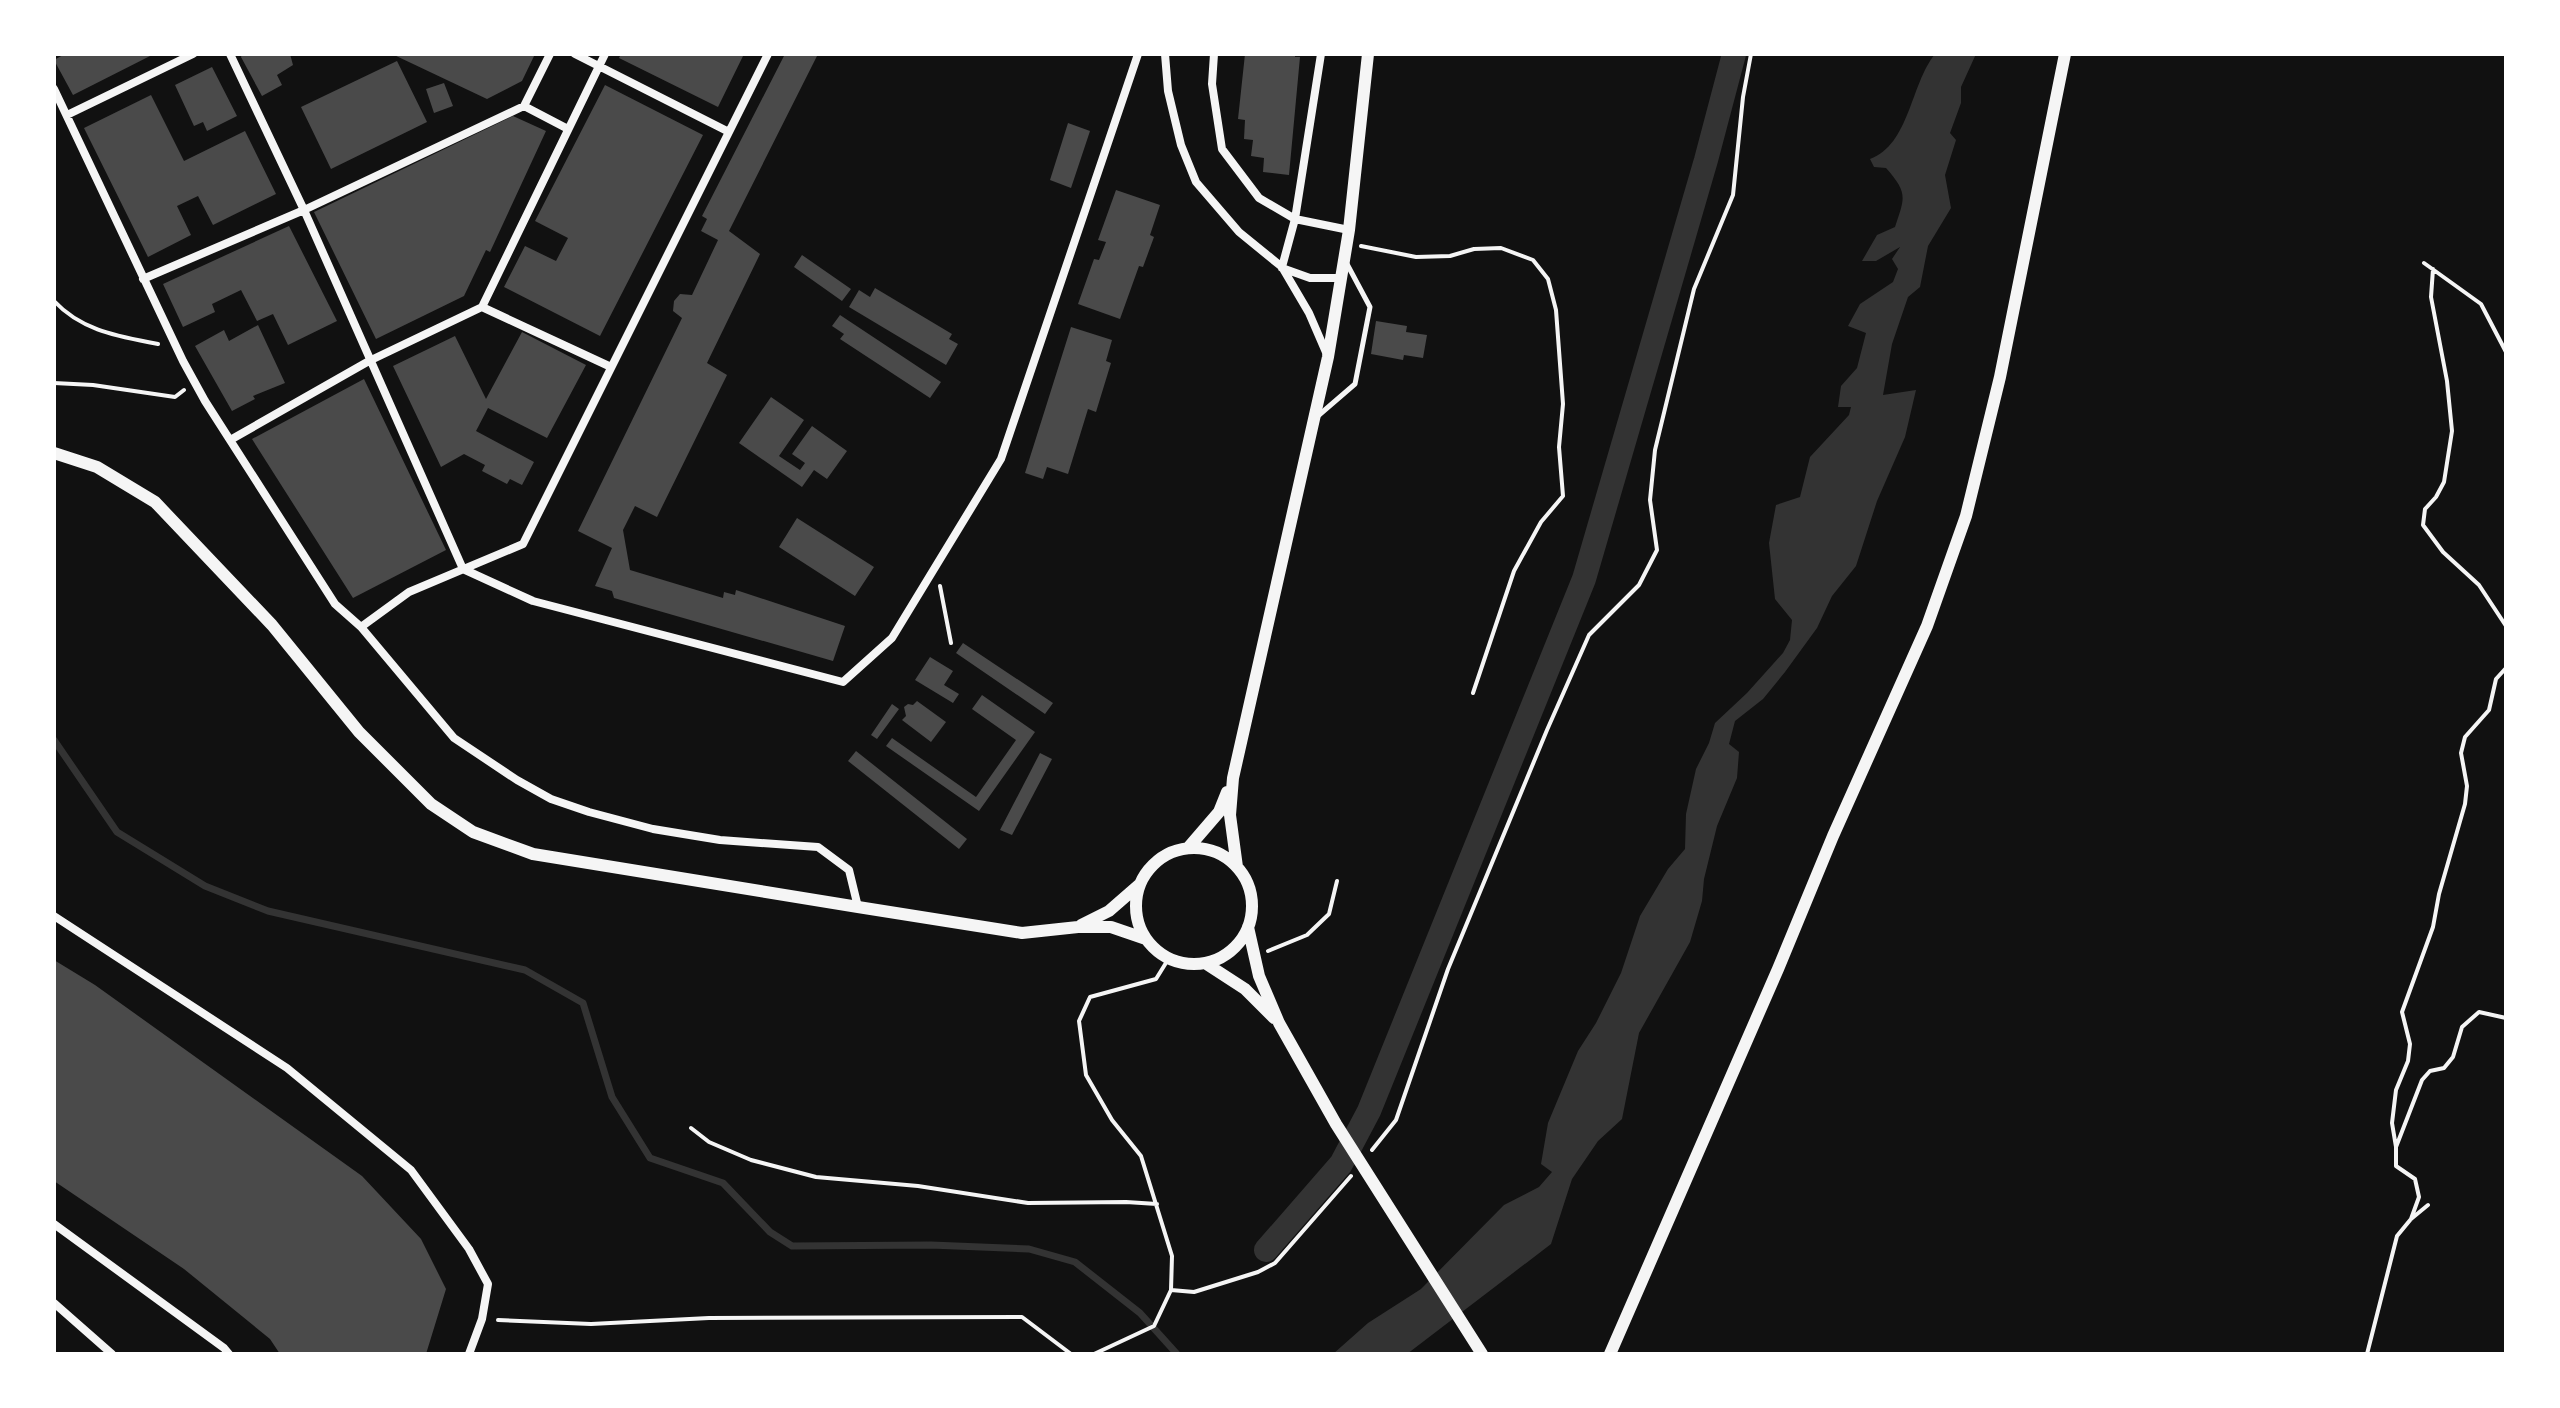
<svg xmlns="http://www.w3.org/2000/svg" width="2560" height="1408" viewBox="0 0 2560 1408" font-family="'Fira Sans',sans-serif">
<style>
.water{fill:#333}
.lines{fill:none;stroke-linecap:round;stroke-linejoin:round}
.stream{stroke:#333;stroke-width:7}
.canal{stroke:#333;stroke-width:24}
.building{fill:#4a4a4a}
.path{stroke:#f5f5f5;stroke-width:4}
.service{stroke:#f5f5f5;stroke-width:5}
.minor{stroke:#f5f5f5;stroke-width:8}
.tertiary{stroke:#f5f5f5;stroke-width:12}
</style>
<rect width="100%" height="100%" fill="#111"/>
<path class="water" d="M1935 54H1976L1961 87V103L1950 133 1956 140 1945 175 1951 208 1928 246 1920 287 1908 297 1892 344 1883 395 1916 390 1905 437 1877 501 1856 566 1832 596 1817 628 1785 672 1763 699 1735 721 1729 744 1739 752 1737 778 1717 826 1704 879 1702 901 1690 942 1639 1033 1622 1119 1598 1141 1572 1179 1551 1244 1407 1354H1333L1368 1323 1421 1289 1504 1205 1539 1187 1552 1172 1541 1164 1548 1123 1578 1051 1596 1023 1621 973 1640 916 1668 869 1685 849 1686 814 1696 769 1709 743 1715 723 1747 693 1783 653 1790 640 1792 620 1775 599 1769 543 1776 505 1800 497 1810 457 1849 415 1851 407H1838L1841 386 1857 368 1866 333 1848 326 1860 304 1893 282 1898 269 1892 259 1900 247 1876 261H1862L1877 235 1895 227C1905 197 1908 193 1886 168L1874 167 1870 159C1910 144 1910 85 1935 54Z"/>
<g class="lines">
<path class="stream" d="M54 740 117 832 205 886 268 911 525 970 583 1003 612 1097 650 1158 723 1183 770 1232 792 1246 931 1245 1029 1249 1075 1262 1140 1313 1177 1354"/>
<path class="canal" d="M1266 1250 1341 1164 1369 1111 1584 579 1706 160 1734 54"/>
</g>
<path class="building" d="M65 54H154L73 95 54 60Z
M242 54H290L293 65 277 75 282 85 262 96 241 57Z
M392 54H535L522 81 487 99Z
M621 54H744L718 107 619 58Z
M785 54H818L729 231 760 254 707 363 727 375 657 517 635 506 623 530 630 570 723 598 724 592 735 595 736 590 845 626 833 661 614 598 612 591 595 586 612 548 578 531 682 318 673 311 674 301 680 294 692 295 718 240 701 231 707 219 702 216Z
M1245 54H1295V57H1300L1289 175 1263 172 1264 158 1251 156 1253 140 1244 139 1245 120 1238 119Z
M397 61 427 122 331 169 301 107Z
M212 67 237 116 207 131 203 122 194 126 175 85Z
M444 83 453 106 434 113 426 89Z
M605 85 703 135 600 336 504 287 525 246 556 261 568 238 535 221Z
M151 95 184 161 245 131 276 194 213 225 198 196 177 206 191 235 148 257 84 128Z
M513 116 546 131 490 252 486 250 464 296 376 339 314 212Z
M1068 123 1090 131 1071 188 1050 180Z
M1116 190 1160 205 1150 235 1154 237 1143 267 1139 266 1120 319 1078 304 1094 259 1099 260 1106 242 1098 240Z
M289 226 337 321 288 345 273 314 257 321 241 290 212 304 215 312 183 327 163 284Z
M802 255 851 289 842 301 794 267Z
M875 288 952 334 949 339 958 344 946 365 849 307 859 290 870 297Z
M840 315 941 382 930 398 840 339 844 334 832 326Z
M1376 321 1407 326 1406 332 1427 335 1423 358 1404 355 1403 360 1371 354Z
M258 325 285 383 253 396 255 399 232 411 195 346 224 330 229 341Z
M1071 327 1112 340 1106 361 1111 363 1096 412 1088 409 1068 474 1047 467 1043 479 1025 473Z
M522 332 586 365 547 438 488 408 476 431 534 462 522 485 510 479 507 484 482 471 485 465 464 454 441 467 393 366 455 336 486 399Z
M364 379 446 550 353 598 252 439Z
M771 397 804 420 779 456 800 470 805 463 792 454 812 426 847 451 827 479 814 470 802 487 739 443Z
M797 518 874 567 855 596 779 547Z
M963 643 1053 703 1045 714 956 653Z
M930 657 953 671 944 685 959 694 953 703 915 680Z
M982 695 1035 732 979 811 886 746 892 738 976 797 1016 740 972 709Z
M917 701 946 722 931 742 902 720 906 716 904 707 908 704 913 705Z
M892 704 899 709 877 739 871 735Z
M856 751 967 839 959 849 848 761Z
M1040 753 1052 759 1012 835 1000 830Z
M54 960 95 985 362 1176 421 1239 446 1289 426 1354H280L270 1339 184 1269 54 1181Z"/>
<g class="lines">
<path class="path" d="M1361 246 1416 257 1450 256 1474 249 1501 248 1533 260 1548 279 1556 310 1563 404 1559 447 1563 496 1541 522 1514 571 1473 693
M2424 263 2481 304 2506 352
M2433 269 2431 297 2447 381 2452 431 2444 482 2436 497 2425 509 2423 525 2443 552 2479 585 2506 626
M54 301C82 331 118 336 158 344
M54 383 93 385 175 397 184 390
M940 586 951 643
M1268 951 1307 935 1329 914 1337 881
M691 1128 709 1142 751 1160 816 1177 918 1186 1028 1203 1126 1202 1157 1204
M2396 1147 2422 1080 2430 1071 2444 1068 2453 1057 2462 1027 2479 1012 2506 1018
M1372 1150 1396 1120 1448 969 1547 730 1589 635 1639 585 1657 550 1650 500 1655 450 1694 289 1733 195 1743 97 1751 54
M2411 1219 2419 1197 2415 1179 2396 1166V1147L2392 1123 2396 1090 2408 1061 2410 1044 2402 1012 2433 927 2439 894 2465 804 2467 786 2461 753 2465 737 2489 710 2496 679 2506 668
M1171 1290 1194 1292 1258 1272 1275 1263 1351 1176
M498 1320 591 1324 709 1318 1022 1317 1071 1354
M1094 1354 1154 1326 1171 1290 1172 1256 1141 1156 1112 1120 1086 1075 1079 1021 1090 997 1156 979 1169 958
M2367 1354 2397 1236 2411 1219 2428 1205"/>
<path class="service" d="M1319 415 1355 384 1370 307 1347 264"/>
<path class="minor" d="M230 54 304 210 463 569 533 601 843 682 892 638 1001 459 1138 54
M550 54 524 106 568 129
M575 54 729 132
M1165 54 1168 91 1181 145 1196 182 1239 232 1282 267 1309 313 1328 357
M1214 54 1212 84 1222 149 1259 198 1295 219 1349 230
M54 89 183 361 205 401 335 604 361 627 454 738 517 780 551 799 589 812 653 829 720 840 818 847 849 870 858 907
M67 115 193 54
M1282 267 1295 219 1321 54
M1282 268 1310 278H1341
M143 279 304 210 524 106
M482 307 611 367
M232 439 369 361 482 307 605 54
M361 627 409 592 523 544 768 54
M54 916 287 1068 411 1170 469 1249 488 1284 482 1319 469 1354
M54 1224 224 1348 229 1354
M54 1303 112 1354"/>
<path class="tertiary" d="M54 453 97 467 155 502 272 625 359 732 431 804 473 832 533 854 858 907 1022 933 1078 927H1111L1146 939
M1188 848 1219 812 1227 792
M1136 906a58 58 0 1 1 116 0a58 58 0 1 1-116 0Z
M1237 867 1230 815 1233 778 1328 357 1349 230 1368 54
M1081 925 1109 911 1140 884
M1248 927 1259 976 1279 1023 1336 1124 1482 1354
M1205 963 1245 989 1274 1018
M1610 1354 1778 969 1833 836 1927 626 1966 516 2000 377 2065 54"/>
</g>
<rect width="2560" height="1408" fill="none" stroke="#ffffff" stroke-width="112"/>
</svg>
